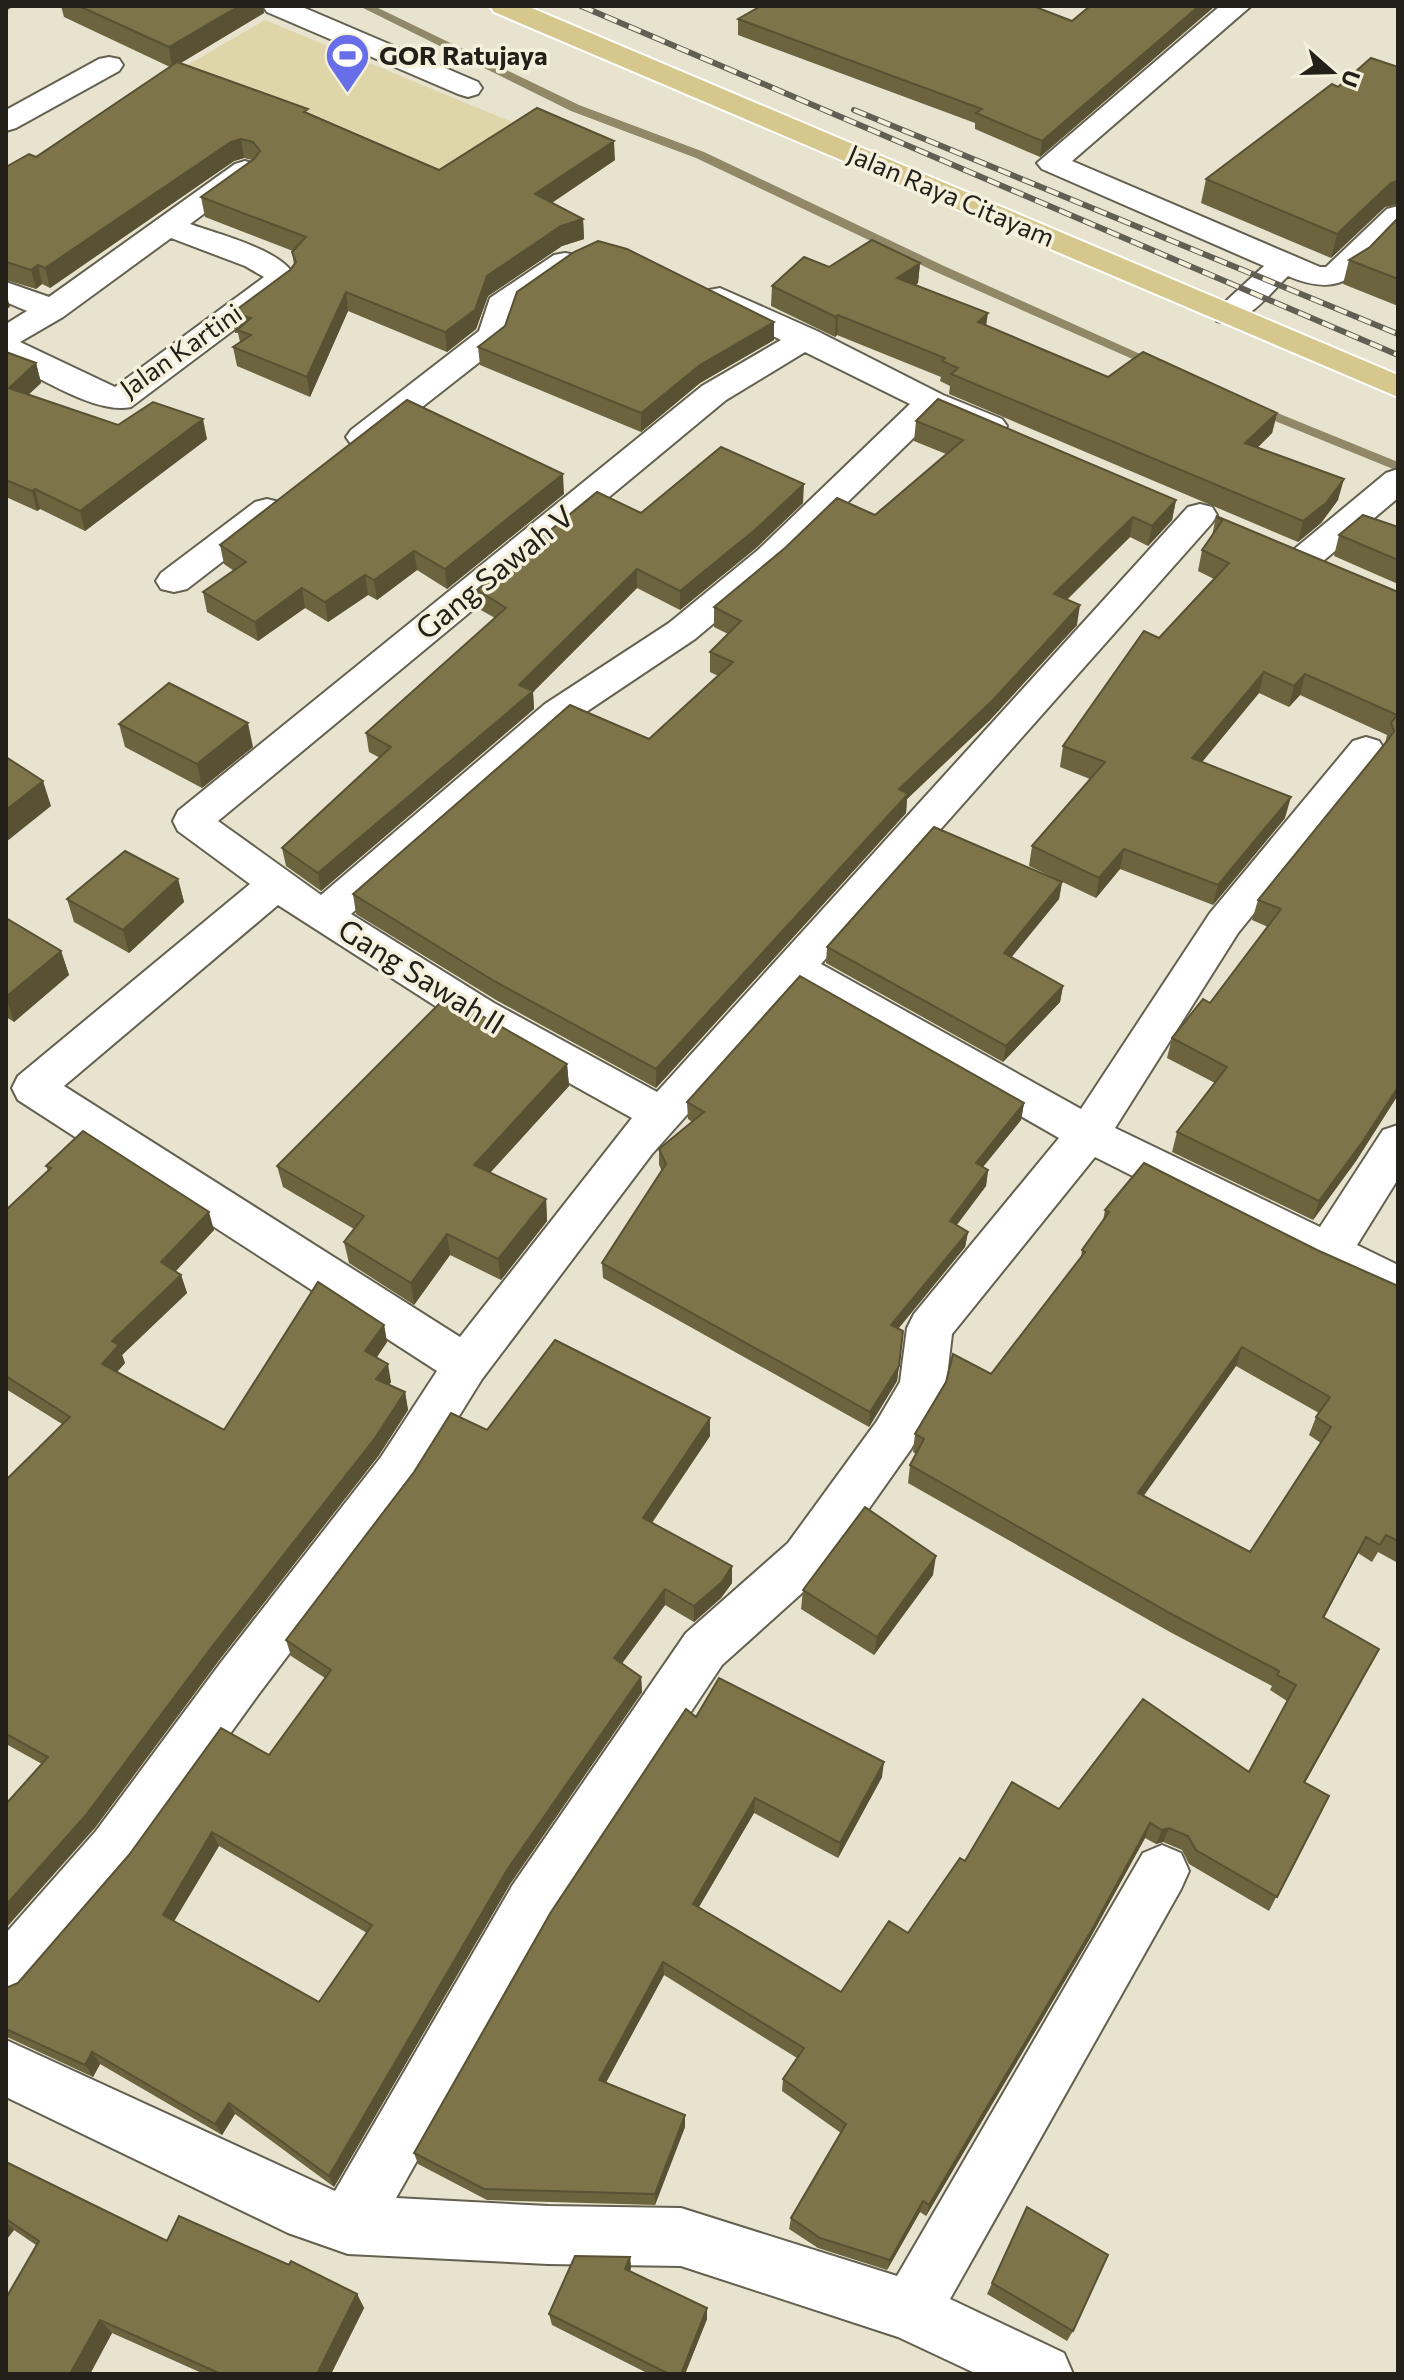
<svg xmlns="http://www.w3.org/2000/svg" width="1404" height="2380" viewBox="0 0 1404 2380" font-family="Commissioner,sans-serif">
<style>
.green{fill:#ded5a9}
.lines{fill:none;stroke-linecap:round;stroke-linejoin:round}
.stream{fill:#908867;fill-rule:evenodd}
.minor-casing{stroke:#64604f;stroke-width:4}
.major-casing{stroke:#fff;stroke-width:4}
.minor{fill:#fff;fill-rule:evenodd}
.major{fill:#d6c88d;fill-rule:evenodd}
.rail-casing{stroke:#615f54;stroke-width:6}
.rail{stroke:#f5f0dc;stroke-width:4;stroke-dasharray:13;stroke-linecap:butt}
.wall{fill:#6c643f;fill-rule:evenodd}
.shaded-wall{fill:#585133}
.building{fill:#7e7449;stroke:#585133;stroke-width:2;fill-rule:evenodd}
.labels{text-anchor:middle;stroke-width:7;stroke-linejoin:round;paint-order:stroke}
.far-poi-label{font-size:26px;font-weight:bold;fill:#222019;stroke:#f5f0dc;text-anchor:start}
.far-street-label{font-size:26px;fill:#222019;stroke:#f5f0dc}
.street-label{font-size:30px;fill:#222019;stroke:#f5f0dc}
</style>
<rect width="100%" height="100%" fill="#e7e3cf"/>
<path class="green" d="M265 20 514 123 435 175 184 67Z"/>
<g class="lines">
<path class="stream" d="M359 6H374L579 105 704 152 944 266 1167 366 1160 370 1155 369 936 272 696 158 571 111Z
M1253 403 1398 462V471L1248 410V404Z"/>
<defs>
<path id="minor" d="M263 6H300L478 82 482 88 478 94 468 97 458 94 267 12Z
M1220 6H1251L1072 161 1320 267H1326L1387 209 1398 206V232C1360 269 1346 301 1288 276 1269 294 1245 328 1217 321L1212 314 1264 266 1042 169 1037 163Z
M109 57 119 59 123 65 119 71 16 128 6 131V110L99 59Z
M245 161 255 164 260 170 255 176 190 224C217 234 288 251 296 280L291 287 131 407C97 415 37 376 6 361V324L27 311 6 302V282L49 297 235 164ZM171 238 245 266 264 277 115 387 20 342 63 317Z
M565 253 576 255 580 262 576 269 516 309 505 342 375 444 363 447 351 444 346 437 351 430 479 331 490 298 554 255Z
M720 288 817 331 943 395 1002 419 1007 426 1002 433 990 436 978 433 936 416 782 566 695 639 571 722 351 914 494 1003 657 1092 1188 507 1200 504 1212 507 1217 515 1212 523 821 964 1081 1109 1210 913 1353 741 1366 737 1379 741 1385 750 1379 759 1238 933 1115 1128 1320 1227 1383 1130 1398 1125V1179L1357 1245 1398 1265V1305L1312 1266 1095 1157 952 1334 946 1385 940 1399 911 1449 822 1575 722 1665 550 1924 396 2198 548 2206 681 2208 897 2276 1143 1853 1162 1845 1181 1853 1189 1871 1181 1889 950 2299 1064 2353 1073 2374H977L898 2337 681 2266 548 2264 348 2254 288 2233 6 2097V2040L335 2191 512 1886 686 1633 788 1543 877 1421 900 1382 907 1328 914 1314 1059 1138 799 989 652 1154 482 1379 415 1487 258 1695 134 1867 25 1994 6 2002V1933L96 1831 222 1661 381 1457 437 1371 18 1100 12 1088 18 1076 250 884 178 831 173 821 178 811 702 386 781 340 709 304 704 297 709 290ZM805 352 910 404 758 550 669 623 545 704 321 895 218 821 726 400ZM278 905 465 1025 632 1118 460 1337 64 1086Z
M1398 469V498L1316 567 1304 570 1292 567 1286 559 1292 551 1386 473Z
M267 499 279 502 284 510 279 518 187 589 174 592 161 589 156 581 161 573 255 502Z"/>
<path id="major" d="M490 6H527L1398 375V397L494 12Z"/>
</defs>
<use href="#minor" class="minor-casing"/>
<use href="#major" class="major-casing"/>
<use href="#minor" class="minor"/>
<use href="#major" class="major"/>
<defs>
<path id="rail" d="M581 6 1398 355
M854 110 1398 334"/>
</defs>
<use href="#rail" class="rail-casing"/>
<use href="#rail" class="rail"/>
</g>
<path class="wall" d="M61 6H263L264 13 181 63 309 113 439 170 615 160 552 203 583 219 584 239 562 246 488 296 476 329 447 352 348 311 310 397 237 366 233 347 240 342 238 333H235L232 313 290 270 294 265 292 252 293 251 205 217 201 197 252 160 244 158 234 161 50 288 42 284 36 289 6 280V167L36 157 170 67 64 17Z
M1090 6H1215L1040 157 975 129V123L738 35V19L1072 21Z
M1398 67V204L1385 207 1331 258 1201 203 1206 179 1338 87Z
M1398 218V306L1343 284 1349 260 1370 247Z
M920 263 918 283 916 285 986 325 1108 377 1277 413 1272 433 1257 448 1338 500 1321 523 1298 542 949 394 950 386 940 381 941 377 837 335 835 337 771 306 772 286 829 267Z
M774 340 700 383 641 432 480 365 478 347Z
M6 352 36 363 41 383 28 395 118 425 207 439 85 531 40 509 37 511 6 497Z
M916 421 1176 500 1172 520 1148 546 1130 537 1067 600 1077 625 990 720 907 799 906 813 656 1088 496 1000 356 914 353 894 649 739 718 676 710 672V652L728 634 714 627V607L875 515 946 454 914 441Z
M564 494 447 589 417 570 377 600 368 595 328 622 305 608 258 641 207 612 203 592 234 571 224 564 220 545Z
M803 503 756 548 680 610 637 588 533 692 534 709 321 891 286 866 282 848 380 758 369 752 366 733 495 618 479 609 477 590 641 513Z
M1216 516 1398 592V1095L1356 1161 1313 1220 1172 1152 1177 1132 1215 1083 1167 1058 1172 1038 1210 1003 1268 927 1252 920 1258 900 1385 744 1387 735 1300 695 1289 707 1259 693 1202 762 1285 818 1213 905 1120 869 1096 898 1029 866 1032 846 1090 779 1060 767 1063 746 1159 638 1214 579 1198 571 1202 550 1212 536Z
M1398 527V584L1334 556 1339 535Z
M119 724 253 747 202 788 125 747Z
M178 879 184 902 129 953 74 922 67 899Z
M1062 882 1059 899 1011 957 1063 986 1060 1002 1003 1062 826 963 827 947Z
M6 918 61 951 69 975 14 1022 6 1017Z
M567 1064 569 1086 490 1173 546 1199 547 1221 501 1280 450 1255 414 1305 349 1263 344 1242 354 1229 283 1187 277 1166Z
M687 1102 1024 1103 1021 1120 983 1167 988 1170 986 1186 956 1225 968 1232 965 1247 898 1329 903 1331 897 1381 869 1427 603 1278 602 1263 662 1171 659 1165V1149L692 1122 688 1119Z
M46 1166 214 1230 176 1271 181 1275 187 1293 122 1355 125 1363 117 1372 224 1430 384 1325 387 1342 376 1358 391 1382 389 1385 405 1392 408 1410 379 1455 220 1659 94 1829 42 1764 6 1744V1480L62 1424 6 1389V1210L48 1171Z
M1105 1210 1317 1250 1398 1286V1563L1378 1552 1372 1562 1358 1553 1324 1618 1379 1649 1305 1783 1329 1796 1269 1911 1189 1864 1182 1850 1163 1842 1156 1844 1145 1838 1089 1940 926 2216 920 2212 887 2270 818 2248 789 2229 791 2218 841 2133 782 2091 783 2079 797 2058 664 1975 606 2082 685 2127 655 2205 487 2200 418 2164 414 2153 696 1717 882 1777 838 1858 754 1813 699 1907 841 1992 908 1933 965 1861 1059 1809 1249 1772 1287 1701 1270 1690 1272 1686 1170 1632 908 1483 910 1465 916 1454 913 1452 915 1434 991 1374 1081 1257 1082 1250 1103 1221ZM1236 1366 1319 1413 1316 1417 1309 1435 1321 1443 1250 1552 1143 1496Z
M487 1430 710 1436 652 1523 732 1566V1583L721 1598 694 1622 665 1605 622 1663 641 1677 642 1692 510 1884 334 2187 235 2114 222 2135 100 2064 93 2077 7 2037 6 2038V1988L18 1983 269 1755 325 1678 291 1656 286 1640ZM219 1846 367 1933 319 2002 174 1921Z
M933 1575 874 1655 801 1609 803 1590Z
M6 2162 167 2241 289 2265 357 2294 364 2308 331 2374H204L112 2333 90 2374 36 2245 14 2230 6 2240Z
M1027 2207 1073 2331 1067 2341 987 2294Z
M630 2257 631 2268 630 2271 707 2319 685 2374H649L552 2325 549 2314Z"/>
<path class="shaded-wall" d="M6 6H14L6 11Z
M239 6H263L264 13 172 68 169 47Z
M1199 6H1215L1040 157 1042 141Z
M241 139 244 158 234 161 50 288 45 268 231 142Z
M614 141 615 160 536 213 535 194Z
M1398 181V204L1385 207 1331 258 1337 234 1391 183Z
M583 219 584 239 562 246 488 296 476 329 447 352 445 332 487 276 561 226Z
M920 263 918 283 896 298 897 278Z
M38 265 42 284 36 289 31 270Z
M346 292 348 311 310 397 307 377Z
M6 293 10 307 6 309Z
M988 313 985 333 978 322Z
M838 315 837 335 835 337 836 317Z
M774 322V340L700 383 641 432V413L700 365Z
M36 363 41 383 14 408 9 388Z
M1277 413 1272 433 1241 464 1245 443Z
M203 419 207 439 85 531 80 511Z
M563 474 564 494 447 589 445 569Z
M1344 479 1338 500 1321 523 1298 542 1303 521Z
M804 484 803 503 756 548 680 610V591Z
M35 489 40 509 37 511 32 491Z
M1176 500 1172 520 1148 546 1152 526Z
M1133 517 1130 537 1051 614 1054 594Z
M414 551 417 570 377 600 374 580Z
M637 569V588L533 692 534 709 321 891 318 873 519 685Z
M365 575 368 595 328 622 325 602Z
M302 588 305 608 258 641 255 622Z
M1080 605 1077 625 990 720 907 799 906 813 656 1088V1069L899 789Z
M1264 672 1259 693 1188 779 1192 758Z
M1305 674 1300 695 1289 707 1294 686Z
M248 723 253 747 202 788 197 764Z
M43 781 51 806 6 842V810Z
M1291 797 1285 818 1213 905 1218 885Z
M1124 849 1120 869 1096 898 1099 878Z
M178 879 184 902 129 953 123 930Z
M1062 882 1059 899 1002 969 1004 953Z
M61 951 69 975 14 1022 6 997Z
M1063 986 1060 1002 1003 1062 1006 1046Z
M567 1064 569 1086 477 1187 474 1165Z
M1398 1087V1095L1356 1161 1313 1220 1319 1201Z
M1024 1103 1021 1120 973 1179 976 1163Z
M988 1170 986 1186 948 1237 950 1221Z
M546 1199 547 1221 501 1280 498 1259Z
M209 1212 214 1230 167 1280 161 1262Z
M968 1232 965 1247 889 1340 891 1325Z
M447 1234 450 1255 414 1305 411 1283Z
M181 1275 187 1293 122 1355 125 1363 109 1381 102 1364 112 1341Z
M384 1325 387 1342 369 1369 365 1351Z
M1242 1347 1236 1366 1133 1511 1138 1493Z
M388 1364 391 1382 379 1396 376 1379Z
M899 1366 897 1381 869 1427 870 1412Z
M405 1392 408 1410 379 1455 220 1659 94 1829 6 1928V1905L214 1644Z
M710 1418V1436L644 1534 643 1518Z
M1366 1537 1358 1553 1316 1633 1323 1617Z
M936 1556 933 1575 874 1655 877 1637Z
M732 1566V1583L721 1598 694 1622V1606Z
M665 1589V1605L615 1673 614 1658Z
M641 1677 642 1692 510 1884 334 2187 329 2176 507 1870Z
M884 1762 882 1777 838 1858 840 1843Z
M755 1798 754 1813 693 1917V1904Z
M1150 1823 1145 1838 1089 1940 926 2216 929 2205Z
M1169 1828 1163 1842 1156 1844 1162 1830Z
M212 1832 219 1846 170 1928 163 1915Z
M663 1962 664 1975 601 2092 599 2080Z
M92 2052 100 2064 93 2077 85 2065Z
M229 2103 235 2114 222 2135 215 2124Z
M685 2115V2127L655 2205V2194Z
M923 2201 920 2212 887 2270 890 2260Z
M6 2222 14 2230 6 2240Z
M630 2257 631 2268 626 2280 625 2269Z
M357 2294 364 2308 331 2374H317Z
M707 2308V2319L685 2374H681Z
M100 2320 112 2333 90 2374H70Z"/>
<path class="building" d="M79 6H239L169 47Z
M761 6H1033L1072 21 1090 6H1199L1042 141 976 113 982 109 738 19Z
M1371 58 1398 67V181L1391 183 1337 234 1206 179 1332 84 1338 87Z
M177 62 308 109 304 112 439 170 537 108 614 141 535 194 583 219 561 226 487 276 475 310 445 332 346 292 307 377 233 347 251 335 237 330 251 318 232 313 290 270 296 262 292 252 306 237 201 197 254 159 260 151 253 142 241 139 231 142 45 268 38 265 31 270 6 262V167L29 154 36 157Z
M1398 218V279L1349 260 1370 247Z
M872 240 920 263 897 278 988 313 978 322 1108 377 1143 352 1277 413 1245 443 1344 479 1326 503 1303 521 951 374 958 368 942 361 945 358 838 315 836 317 772 286 804 257 829 267Z
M598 241 627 249 774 322 700 365 641 413 478 347 505 326 517 292 574 252Z
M6 352 36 363 9 388 118 425 153 402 203 419 80 511 35 489 32 491 6 480Z
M938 399 1176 500 1152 526 1133 517 1054 594 1080 605 993 700 899 789 908 794 656 1069 494 981 353 894 570 705 649 739 733 662 710 652 741 621 714 607 785 548 837 498 875 515 963 440 916 421Z
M407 400 563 474 445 569 414 551 374 580 365 575 325 602 302 588 255 622 203 592 246 562 220 545Z
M721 447 804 484 756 529 680 591 637 569 519 685 533 691 318 873 282 848 391 747 366 733 506 608 477 590 597 492 641 513Z
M1363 515 1398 527V560L1339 535Z
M1216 516 1398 592V1087L1363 1141 1319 1201 1177 1132 1227 1067 1172 1038 1203 999 1210 1003 1281 909 1258 900 1388 740 1394 731 1391 723 1397 715 1305 674 1294 686 1264 672 1192 758 1291 797 1218 885 1124 849 1099 878 1032 846 1105 762 1063 746 1144 631 1159 638 1229 563 1202 550 1222 521Z
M169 683 248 723 197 764 119 724Z
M6 757 43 781 6 810Z
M934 827 1062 882 1004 953 1063 986 1006 1046 827 947Z
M125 851 178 879 123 930 67 899Z
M6 918 61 951 6 997Z
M800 976 1024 1103 976 1163 988 1170 950 1221 968 1232 891 1325 903 1331 899 1366 870 1412 602 1263 666 1164 659 1149 704 1112 687 1102Z
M447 996 567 1064 474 1165 546 1199 498 1259 447 1234 411 1283 344 1242 364 1216 277 1166Z
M83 1131 209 1212 161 1262 181 1275 112 1341 119 1345 102 1364 224 1430 318 1282 384 1325 365 1351 388 1364 376 1379 405 1392 375 1438 214 1644 86 1815 6 1905V1804L48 1757 6 1734V1480L70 1417 6 1376V1210L51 1168 46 1166Z
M1144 1163 1317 1250 1398 1286V1541L1386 1535 1380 1545 1366 1537 1323 1617 1379 1649 1304 1782 1329 1796 1277 1897 1196 1850 1188 1836 1169 1828 1162 1830 1150 1823 1094 1926 929 2205 923 2201 890 2260 820 2238 791 2218 846 2124 783 2079 804 2048 663 1962 599 2080 685 2115 655 2194 484 2189 414 2153 551 1912 686 1709 696 1717 719 1678 884 1762 840 1843 755 1798 693 1904 841 1992 889 1921 908 1933 960 1858 965 1861 1012 1782 1059 1809 1143 1699 1249 1772 1296 1685 1277 1675 1279 1671 1175 1616 910 1465 924 1439 915 1434 946 1382 953 1354 991 1374 1085 1252 1082 1250 1109 1212 1105 1210ZM1242 1347 1330 1397 1316 1417 1331 1427 1250 1552 1138 1493Z
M555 1340 710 1418 643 1518 732 1566 722 1582 694 1606 665 1589 614 1658 641 1677 507 1870 329 2176 229 2103 215 2124 92 2052 85 2065 6 2029V1988L18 1983 129 1855 221 1728 269 1755 331 1670 286 1640 414 1472 451 1413 487 1430ZM212 1832 372 1925 319 2002 163 1915Z
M865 1507 936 1556 877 1637 803 1590Z
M6 2162 167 2241 179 2216 289 2265 291 2261 357 2294 317 2374H221L100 2320 70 2374H6V2298L39 2241 6 2219Z
M1027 2207 1108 2255 1073 2331 992 2283Z
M575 2256 630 2257 625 2269 707 2308 681 2374H669L549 2314Z"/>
<defs>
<symbol id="stadium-pin" viewBox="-11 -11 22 30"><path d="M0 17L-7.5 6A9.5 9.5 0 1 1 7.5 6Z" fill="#676ee7" stroke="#f5f0dc"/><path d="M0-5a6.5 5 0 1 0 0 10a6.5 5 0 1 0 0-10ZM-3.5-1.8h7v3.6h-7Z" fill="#fff"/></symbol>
</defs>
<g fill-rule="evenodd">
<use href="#stadium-pin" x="322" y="30" width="51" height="69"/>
</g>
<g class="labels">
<g class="far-poi-label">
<text x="379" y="65">GOR Ratujaya</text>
</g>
<g class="far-street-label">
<text transform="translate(951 196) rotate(23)" y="9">Jalan Raya Citayam</text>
<text transform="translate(181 351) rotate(-35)" y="9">Jalan Kartini</text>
</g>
<g class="street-label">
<text transform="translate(495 573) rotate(-39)" y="10">Gang Sawah V</text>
<text transform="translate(421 977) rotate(32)" y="10">Gang Sawah II</text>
</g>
</g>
<rect width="1404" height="2380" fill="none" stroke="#222019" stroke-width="16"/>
<g transform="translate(1332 72) rotate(110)" stroke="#f5f0dc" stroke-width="6" paint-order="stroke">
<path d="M0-6L14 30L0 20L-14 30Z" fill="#222019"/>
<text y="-12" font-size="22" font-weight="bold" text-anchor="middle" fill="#222019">U</text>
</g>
</svg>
